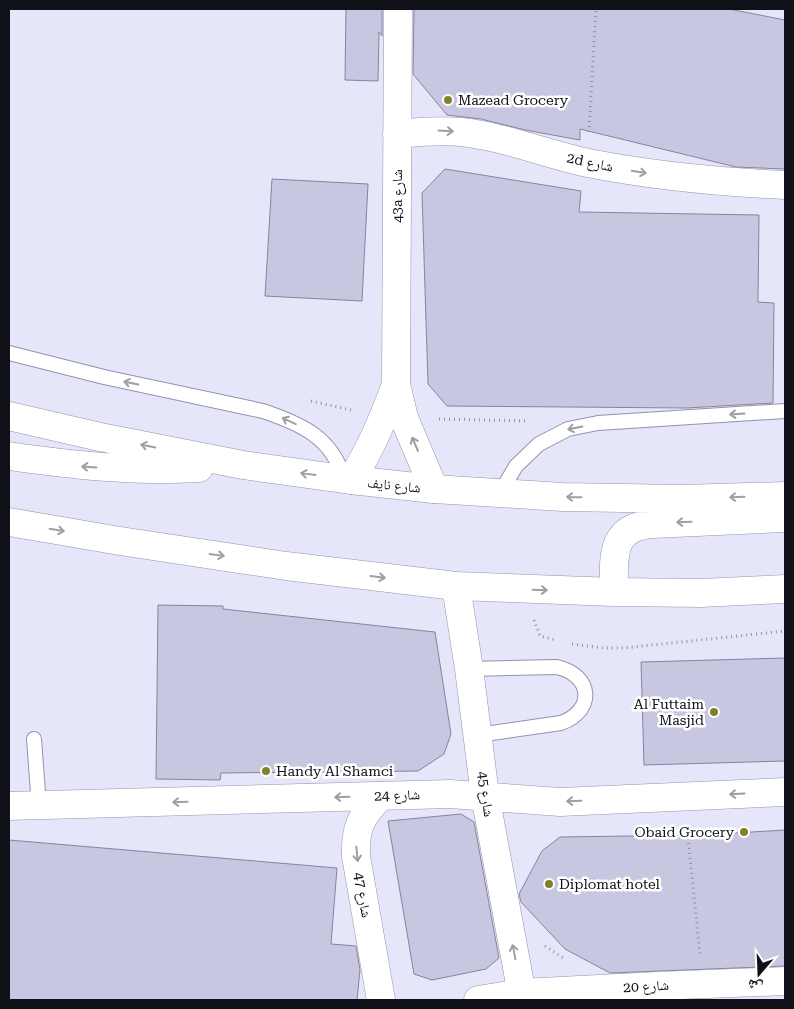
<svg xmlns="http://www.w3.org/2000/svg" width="794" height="1009" viewBox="0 0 794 1009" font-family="'Roboto Serif','Noto Naskh Arabic',serif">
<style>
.building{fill:#c8c7e1;stroke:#85849c}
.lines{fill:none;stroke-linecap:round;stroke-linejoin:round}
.lane-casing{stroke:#9492ab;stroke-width:16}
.street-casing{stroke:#9492ab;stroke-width:29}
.secondary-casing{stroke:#9492ab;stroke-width:29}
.path{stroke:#9191a1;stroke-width:3;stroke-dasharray:1 4;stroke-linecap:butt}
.lane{stroke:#fff;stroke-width:14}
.street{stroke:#fff;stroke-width:28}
.secondary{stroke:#fff;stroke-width:28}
.oneway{stroke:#9f9fa3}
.poi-dot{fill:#828028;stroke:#fff;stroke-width:2}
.labels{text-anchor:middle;stroke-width:5;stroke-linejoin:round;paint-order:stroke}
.poi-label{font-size:14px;fill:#101018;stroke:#fff;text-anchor:start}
.street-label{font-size:14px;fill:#101018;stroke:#fff}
</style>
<rect width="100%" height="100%" fill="#e6e6fb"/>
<path class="building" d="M346 9H382V36L379 32 378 81 345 80Z
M414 9H729L785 20V169L736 167 580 129V140L525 130 481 119 447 115 413 74Z
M445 169 581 191 579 212 759 215 758 302 774 303 773 403 687 408 447 406 428 384 422 193Z
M272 179 368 184 362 301 265 296Z
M158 605 223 606V609L435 632 451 734 444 754 418 771 221 773 220 780 156 779Z
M785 658V761L644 765 641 662Z
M461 814 474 822 499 958 486 969 432 980 414 974 388 821Z
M785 830V966L610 973 565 949 521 902 519 894 542 851 560 837 702 835Z
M9 840 337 868 331 944 356 946 360 970 357 1000H9Z"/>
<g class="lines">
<defs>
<path id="lane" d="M9 353 104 377 263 411C301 424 332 437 344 479
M500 493 516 466 539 444 568 429 598 423 785 411
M469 669 557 667C592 675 596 710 561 723L478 735
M34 739 39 806"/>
<path id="street" d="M398 9 396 384 404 418 434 489
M397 134C419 132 440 130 462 132 505 137 546 154 588 163 655 176 717 182 785 185
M351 480C371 449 384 418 396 384
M456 586 469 669 485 795 523 1000
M381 796C361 815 355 828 356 856L381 1000
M9 806 450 794 560 802 785 792
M478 1000 522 993 656 986 785 981"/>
<path id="secondary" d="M9 416 100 437 243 465 351 480 434 489 563 497 682 499 785 496
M9 456C72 465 134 472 199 468
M9 522 120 541 286 566 456 586 614 592 701 593 785 589
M614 592C614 559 609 527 652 524L785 518"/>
</defs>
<use href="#lane" class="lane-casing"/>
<use href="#street" class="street-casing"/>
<use href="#secondary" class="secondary-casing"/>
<path class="path" d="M589 132 596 9
M311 401 351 410
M439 419 528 421
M534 620 540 636 556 640
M572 644 603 648H624L785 631
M687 828 700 954
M545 946 565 959"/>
<use href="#lane" class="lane"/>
<use href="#street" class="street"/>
<use href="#secondary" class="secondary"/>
</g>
<defs><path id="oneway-shaft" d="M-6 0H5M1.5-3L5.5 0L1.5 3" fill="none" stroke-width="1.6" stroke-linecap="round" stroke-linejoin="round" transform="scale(1.25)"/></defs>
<g class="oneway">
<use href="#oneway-shaft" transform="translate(446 131) rotate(3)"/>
<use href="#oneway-shaft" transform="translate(639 172) rotate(10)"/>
<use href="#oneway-shaft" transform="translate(131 383) rotate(-168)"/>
<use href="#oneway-shaft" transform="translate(737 414) rotate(176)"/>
<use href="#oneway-shaft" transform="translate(289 421) rotate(-155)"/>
<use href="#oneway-shaft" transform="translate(575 428) rotate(168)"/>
<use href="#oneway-shaft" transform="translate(415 444) rotate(-113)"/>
<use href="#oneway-shaft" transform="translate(148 446) rotate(-169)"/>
<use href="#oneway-shaft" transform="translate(89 467) rotate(-176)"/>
<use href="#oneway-shaft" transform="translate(308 474) rotate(-172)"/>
<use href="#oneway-shaft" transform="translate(574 497) rotate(-179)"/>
<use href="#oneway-shaft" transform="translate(737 497) rotate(178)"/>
<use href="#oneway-shaft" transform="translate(684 522) rotate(178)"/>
<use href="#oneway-shaft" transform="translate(57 530) rotate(10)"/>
<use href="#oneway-shaft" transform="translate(217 555) rotate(8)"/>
<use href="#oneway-shaft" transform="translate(378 577) rotate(7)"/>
<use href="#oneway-shaft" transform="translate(540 590) rotate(2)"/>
<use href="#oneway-shaft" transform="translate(737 794) rotate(177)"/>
<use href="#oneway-shaft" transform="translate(342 797) rotate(178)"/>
<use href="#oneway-shaft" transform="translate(574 801) rotate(178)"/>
<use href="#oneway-shaft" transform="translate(180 802) rotate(178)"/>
<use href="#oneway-shaft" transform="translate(357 854) rotate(85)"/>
<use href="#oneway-shaft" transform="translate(514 952) rotate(-101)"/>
</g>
<g class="poi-dot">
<circle cx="448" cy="100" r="5"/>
<circle cx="714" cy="712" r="5"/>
<circle cx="266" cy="771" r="5"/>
<circle cx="744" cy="832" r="5"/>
<circle cx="549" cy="884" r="5"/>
</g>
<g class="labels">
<g class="poi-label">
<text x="458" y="105">Mazead Grocery</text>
<text x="704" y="709" text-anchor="end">Al Futtaim<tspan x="704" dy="16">Masjid</tspan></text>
<text x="276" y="776">Handy Al Shamci</text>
<text x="734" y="837" text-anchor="end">Obaid Grocery</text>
<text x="559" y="889">Diplomat hotel</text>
</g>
<g class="street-label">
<text transform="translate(590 162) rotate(12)" y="5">2d شارع</text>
<text transform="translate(397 196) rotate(-90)" y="5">43a شارع</text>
<text transform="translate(394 485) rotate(6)" y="5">شارع نايف</text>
<text transform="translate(486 794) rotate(82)" y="5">شارع 45</text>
<text transform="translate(397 795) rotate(-2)" y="5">شارع 24</text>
<text transform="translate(363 895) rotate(80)" y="5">شارع 47</text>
<text transform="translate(646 986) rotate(-3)" y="5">شارع 20</text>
</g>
</g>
<rect width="794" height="1009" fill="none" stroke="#101018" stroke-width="20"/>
<g transform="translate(759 974) rotate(199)" stroke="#ffffff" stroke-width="4" paint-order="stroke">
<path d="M0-4L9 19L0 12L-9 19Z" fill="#101018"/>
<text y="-8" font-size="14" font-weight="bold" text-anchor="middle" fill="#101018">ش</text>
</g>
</svg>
